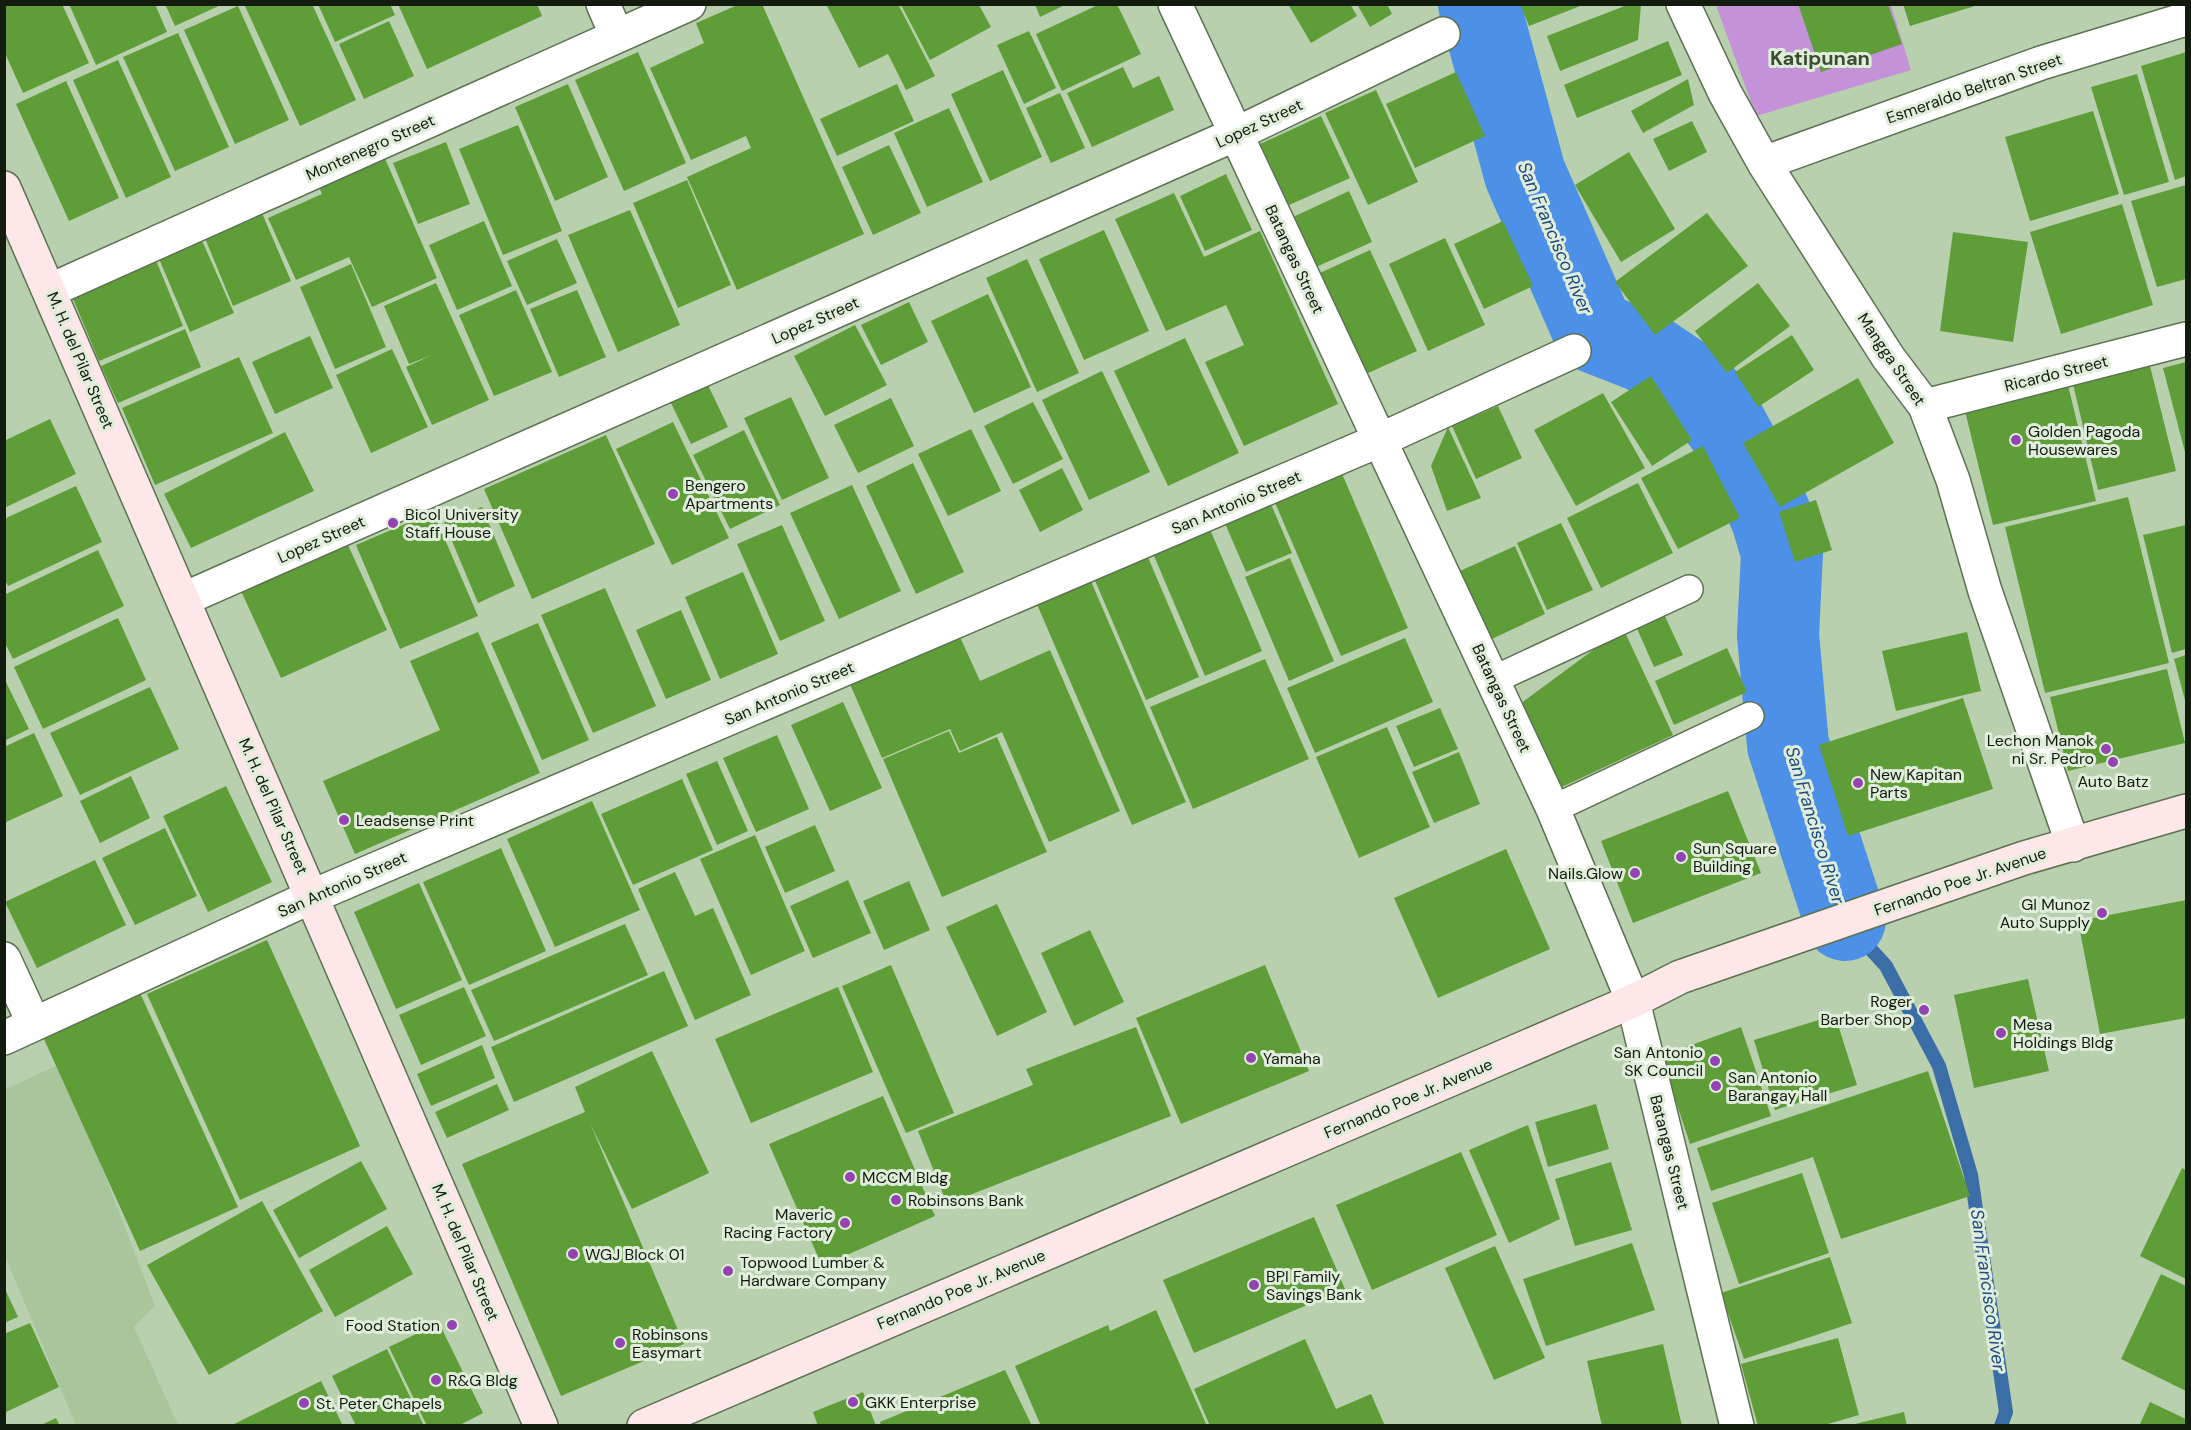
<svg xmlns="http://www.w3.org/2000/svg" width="2191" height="1430" viewBox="0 0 2191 1430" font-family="'DM Sans',sans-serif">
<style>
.built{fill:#a9c59c}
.green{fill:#c392d8}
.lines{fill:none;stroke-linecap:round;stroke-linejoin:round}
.stream{stroke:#3b6da6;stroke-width:14}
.river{stroke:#4c90e7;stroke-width:82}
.building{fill:#5f9d39}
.lane-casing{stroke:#5d7252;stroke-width:30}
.street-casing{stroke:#5d7252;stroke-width:36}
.secondary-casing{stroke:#5d7252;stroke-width:36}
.lane{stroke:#fff;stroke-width:27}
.street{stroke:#fff;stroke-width:33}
.secondary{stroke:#fee7e8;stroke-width:33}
.poi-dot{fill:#9443b2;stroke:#e0edda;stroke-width:2}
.labels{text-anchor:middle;stroke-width:6;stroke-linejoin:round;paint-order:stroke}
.street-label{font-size:16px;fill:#121b0e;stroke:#e0edda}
.poi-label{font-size:16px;fill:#121b0e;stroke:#e0edda;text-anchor:start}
.water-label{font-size:18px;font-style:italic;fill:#1c4a82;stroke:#e0edda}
.quarter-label{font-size:20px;font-weight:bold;fill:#3a4e2f;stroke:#e0edda}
</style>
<rect width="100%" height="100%" fill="#b8d0ad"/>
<path class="built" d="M62 1063 155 1306 134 1327 178 1425H76L5 1256 4 1090Z"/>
<path class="green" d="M1716 5H1891L1911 70 1756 116Z"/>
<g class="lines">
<path class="stream" d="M1845 921 1886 966 1939 1066 1971 1175 2006 1412 2001 1426"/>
<path class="river" d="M1479 4 1525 174 1594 332 1645 352 1697 387 1727 427 1757 483 1772 519 1782 553 1778 635 1788 745 1845 920"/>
</g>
<path class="building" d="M4 4H62L89 63 23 93 4 51Z
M69 4H155L167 32 96 65Z
M165 4H223L175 26Z
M249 4H312L356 100 300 126 245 6Z
M318 4H390L395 15 335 42Z
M398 4H537L542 16 427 69Z
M740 4H762L864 234 737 290 687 177 751 148 746 136 691 160 650 68 704 43 696 23Z
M826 4H898L935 76 906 90 888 54 859 68Z
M1035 4H1067L1040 17Z
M1100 4H1117L1141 54 1062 91 1036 34Z
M1288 4H1350L1357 16 1311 43Z
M1357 4H1387L1392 14 1370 27Z
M1520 4H1583V5L1529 26Z
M1630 4H1641L1638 40 1560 71 1547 36Z
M1798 4H1888L1902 44 1821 72Z
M1903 4H1978V5L1910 26Z
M901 5H979L991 27 930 60Z
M238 6 289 120 235 144 184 30Z
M389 21 414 76 364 99 339 44Z
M1029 31 1056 88 1024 104 997 45Z
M178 33 229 147 175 171 123 57Z
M1668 41 1682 75 1577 118 1564 85Z
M638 52 686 163 624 191 575 80Z
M2186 52V176L2175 180 2141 66Z
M118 60 171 177 126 198 73 80Z
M1123 67 1133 88 1159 76 1174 110 1092 147 1067 93Z
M1003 70 1042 157 990 181 951 94Z
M1456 72 1485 136 1415 168 1386 104Z
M2137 74 2169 182 2124 195 2091 87Z
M1688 79 1694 105 1643 133 1631 111Z
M66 81 119 198 69 221 16 104Z
M568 84 608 177 555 201 515 107Z
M897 84 914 121 837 156 820 119Z
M1376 90 1418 182 1368 205 1325 113Z
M1060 93 1085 148 1051 163 1026 108Z
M949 108 983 182 927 207 894 133Z
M2093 111 2119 194 2030 221 2005 137Z
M1321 116 1350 178 1289 205 1260 144Z
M1692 121 1707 152 1669 171 1653 139Z
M518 125 562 231 503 255 459 149Z
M446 142 470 204 418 224 393 163Z
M889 145 921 213 873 235 842 167Z
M1629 152 1675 229 1621 262 1575 185Z
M383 154 437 278 372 307 349 257 296 280 268 218 322 194 317 182Z
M1226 174 1252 230 1205 251 1180 196Z
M687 180 731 285 678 308 633 203Z
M2186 185V279L2157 287 2131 201Z
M1349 191 1372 242 1316 267 1293 217Z
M1174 193 1204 257 1260 231 1338 404 1244 446 1205 362 1244 345 1226 305 1166 331 1115 219Z
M2122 204 2153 305 2061 334 2030 232Z
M259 206 291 281 233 306 202 231Z
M630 210 680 325 618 352 568 235Z
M1707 213 1748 266 1655 335 1615 282Z
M484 221 512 286 457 310 429 245Z
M1503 221 1533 286 1484 309 1454 244Z
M1104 230 1149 331 1084 360 1039 259Z
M1953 232 2028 242 2013 342 1940 331Z
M200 236 234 313 190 332 157 254Z
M1445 238 1485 325 1428 351 1389 264Z
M557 239 577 283 527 305 507 261Z
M1370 250 1417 351 1366 374 1320 273Z
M153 253 183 326 99 361 69 289Z
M1027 259 1079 373 1037 392 986 278Z
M351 264 386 347 335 369 300 287Z
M436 283 489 400 432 425 406 367 432 355 409 364 384 306Z
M1758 283 1790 326 1727 373 1695 331Z
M516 290 552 372 494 396 459 315Z
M577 290 606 357 559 377 530 309Z
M988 294 1031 387 974 413 931 321Z
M909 302 928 342 881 365 861 325Z
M855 325 887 385 825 416 794 356Z
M185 329 201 367 118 403 101 366Z
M1792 335 1814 370 1758 407 1735 372Z
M310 336 333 388 275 414 252 362Z
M1185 338 1239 453 1168 486 1114 371Z
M392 349 428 427 371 453 336 375Z
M239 357 273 433 155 485 122 408Z
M2186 362V456L2163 368Z
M2150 366 2176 471 2098 490 2073 384Z
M1102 371 1150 472 1089 500 1042 400Z
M1651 376 1692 440 1652 466 1611 402Z
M1858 378 1894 443 1780 507 1743 443Z
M707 383 728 427 691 444 670 401Z
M2068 385 2096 501 1993 525 1965 411Z
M1603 393 1645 468 1576 506 1534 430Z
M791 397 829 478 782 500 744 418Z
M891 398 914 446 858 473 834 425Z
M1033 402 1063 459 1013 484 984 426Z
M1498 406 1522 458 1476 479 1452 426Z
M50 419 76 474 4 508V441Z
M673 422 729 538 672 565 616 449Z
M1448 427 1481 498 1447 511 1431 466Z
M971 429 1001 491 948 516 918 454Z
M744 430 780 505 730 529 693 455Z
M285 432 314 491 191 548 164 494Z
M606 435 655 544 532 599 484 489Z
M1703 446 1740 518 1678 549 1641 478Z
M913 463 964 572 916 594 866 486Z
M1062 468 1083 510 1040 532 1019 490Z
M1340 469 1408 628 1341 656 1273 498Z
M1638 483 1673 553 1601 588 1567 518Z
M852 485 901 591 839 619 790 513Z
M76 486 102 542 8 586 4 578V519Z
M1267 495 1292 553 1246 572 1221 514Z
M2128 497 2169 663 2045 693 2005 527Z
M1816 500 1832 550 1795 562 1779 512Z
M482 507 515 586 478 603 444 522Z
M433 512 478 616 400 649 356 545Z
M1561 523 1593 590 1547 610 1517 543Z
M782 525 825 621 780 641 737 544Z
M2186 525V649L2172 653 2143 535Z
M1209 527 1262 651 1205 676 1152 551Z
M347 543 387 630 281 678 241 591Z
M1515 546 1545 614 1481 644 1449 576Z
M98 550 124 606 13 659 4 641V595Z
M1147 555 1199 677 1146 700 1094 578Z
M1290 558 1334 661 1289 681 1245 577Z
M743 572 778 654 720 679 685 597Z
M1087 572 1186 802 1132 825 1033 595Z
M605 588 656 706 593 733 541 615Z
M681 610 711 680 666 699 636 630Z
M1663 612 1683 655 1654 667 1635 624Z
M118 618 146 680 43 729 14 667Z
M538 623 589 740 542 760 491 643Z
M1623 628 1673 735 1562 787 1520 704Z
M478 632 540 773 355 854 323 781 440 730 410 661Z
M1967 632 1981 691 1896 711 1882 651Z
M960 637 980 681 1050 650 1120 811 1049 842 1002 732 960 751 950 729 882 758 850 684Z
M1405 638 1433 702 1315 753 1287 688Z
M1727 648 1747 692 1674 725 1655 681Z
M2186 655V704L2174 659Z
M1265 659 1309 759 1193 809 1150 707Z
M2167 669 2185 743 2068 771 2050 697Z
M4 678 29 729 4 741Z
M150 687 179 749 80 795 50 733Z
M1963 698 1993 789 1848 836 1819 745Z
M843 702 882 788 830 811 791 725Z
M1440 708 1458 749 1414 767 1396 726Z
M1387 727 1430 827 1359 858 1316 757Z
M949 731 959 753 997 737 1047 852 942 897 883 759Z
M34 733 63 796 4 823V747Z
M777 735 809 809 756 832 723 758Z
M1459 752 1480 804 1434 823 1412 772Z
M717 761 748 831 717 845 686 774Z
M131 776 150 818 100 843 80 801Z
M682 779 713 850 633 885 601 814Z
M226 786 272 882 208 912 163 816Z
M1728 791 1761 873 1633 923 1601 841Z
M592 801 640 910 555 947 507 839Z
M815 825 835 871 785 893 765 847Z
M165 828 197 896 135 925 102 858Z
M755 835 805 951 751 975 700 859Z
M501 848 546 951 469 985 423 882Z
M1506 849 1550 949 1438 998 1394 898Z
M95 860 126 925 37 968 5 902Z
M675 872 695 916 713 908 751 995 695 1020 638 889Z
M848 880 871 933 813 958 790 906Z
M909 881 930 930 884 950 863 901Z
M419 883 462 980 396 1009 354 912Z
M2186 900V1018L2100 1034 2078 921Z
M997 904 1047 1012 997 1036 946 927Z
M625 924 648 975 494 1041 471 990Z
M1090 930 1124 1002 1074 1026 1041 953Z
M267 940 360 1146 240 1200 147 994Z
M891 965 954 1113 906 1133 842 986Z
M1265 965 1309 1071 1181 1124 1136 1018Z
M664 971 688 1026 514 1102 491 1047Z
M2028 979 2049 1071 1974 1088 1954 995Z
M464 987 486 1036 421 1065 399 1015Z
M838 987 873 1072 751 1123 715 1039Z
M140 993 238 1207 140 1251 43 1037Z
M1835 1015 1857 1085 1775 1110 1754 1040Z
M1136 1027 1171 1116 947 1204 918 1131 1033 1085 1026 1069Z
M1741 1027 1771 1116 1690 1144 1661 1056Z
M482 1045 495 1078 431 1106 417 1074Z
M652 1051 709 1173 632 1209 590 1123 684 1344 561 1396 462 1164 585 1112 575 1087Z
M1928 1071 1970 1196 1841 1239 1813 1157 1711 1191 1697 1148Z
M497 1084 509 1110 447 1138 435 1112Z
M883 1096 935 1216 822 1266 769 1144Z
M1596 1104 1609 1149 1548 1167 1535 1122Z
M1528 1125 1560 1219 1509 1243 1469 1150Z
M1461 1152 1497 1235 1372 1290 1336 1205Z
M361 1161 387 1209 299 1258 273 1210Z
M1611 1162 1632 1230 1575 1246 1555 1179Z
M2182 1168 2186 1170V1279L2140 1256Z
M1802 1173 1829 1253 1739 1284 1712 1203Z
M262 1201 323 1311 209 1375 147 1265Z
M1314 1217 1345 1289 1194 1353 1163 1280Z
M387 1226 413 1274 335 1317 309 1270Z
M1632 1243 1655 1310 1546 1346 1523 1279Z
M1495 1246 1545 1358 1494 1380 1445 1268Z
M1830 1257 1852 1323 1744 1359 1721 1293Z
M2161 1274 2186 1286V1391L2121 1359Z
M4 1287 18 1317 4 1323Z
M1156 1310 1207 1426H1041L1015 1366 1108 1325 1110 1331Z
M30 1323 59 1387 4 1413V1334Z
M439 1323 483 1413 458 1426H427L389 1347Z
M1838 1338 1859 1415 1821 1426H1758L1741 1364Z
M1305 1339 1336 1409 1371 1394 1385 1426H1210L1194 1389Z
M1663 1344 1682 1426H1602L1587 1361Z
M387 1349 424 1426H356L332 1376Z
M1005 1370 1032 1426H881L880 1422Z
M321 1381 343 1426H230Z
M863 1392 876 1426H818L813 1412Z
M2150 1402 2186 1419V1426H2139Z
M1904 1412 1907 1426H1851V1425Z
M56 1418 60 1426H39Z"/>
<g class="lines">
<defs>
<path id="lane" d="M1493 680 1689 589
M1553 809 1750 716"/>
<path id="street" d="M603 4 617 36
M1175 4 1553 809 1633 1001 1737 1426
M1683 4 1725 93 1764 163 1888 357 1925 406 1953 480 1985 591 2073 845
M1764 163 2041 63 2186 19
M51 290 689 4
M1925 406 2186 339
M184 599 1236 134 1443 34
M4 959 34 1024
M4 1038 313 896 1380 440 1574 351"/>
<path id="secondary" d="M4 188 541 1426
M644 1426 1633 1001 1680 977 2024 858 2186 811"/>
</defs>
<use href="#lane" class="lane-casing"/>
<use href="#street" class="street-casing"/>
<use href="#secondary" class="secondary-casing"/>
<use href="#lane" class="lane"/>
<use href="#street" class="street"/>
<use href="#secondary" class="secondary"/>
</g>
<g class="poi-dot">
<circle cx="2016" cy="440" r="6"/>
<circle cx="673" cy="494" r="6"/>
<circle cx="393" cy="523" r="6"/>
<circle cx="2106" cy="749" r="6"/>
<circle cx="2113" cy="762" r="6"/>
<circle cx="1858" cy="783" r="6"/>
<circle cx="344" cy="820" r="6"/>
<circle cx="1681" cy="857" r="6"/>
<circle cx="1635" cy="873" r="6"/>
<circle cx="2102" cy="913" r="6"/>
<circle cx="1924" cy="1010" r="6"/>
<circle cx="2001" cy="1033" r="6"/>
<circle cx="1251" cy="1058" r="6"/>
<circle cx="1715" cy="1061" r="6"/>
<circle cx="1716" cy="1086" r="6"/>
<circle cx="850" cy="1177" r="6"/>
<circle cx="896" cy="1200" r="6"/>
<circle cx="845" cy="1223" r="6"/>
<circle cx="573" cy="1254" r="6"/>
<circle cx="728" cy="1271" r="6"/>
<circle cx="1254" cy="1285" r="6"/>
<circle cx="452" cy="1325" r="6"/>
<circle cx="620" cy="1343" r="6"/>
<circle cx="436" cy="1380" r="6"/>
<circle cx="853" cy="1402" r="6"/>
<circle cx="304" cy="1403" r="6"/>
</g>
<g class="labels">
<g class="street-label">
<text transform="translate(1974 88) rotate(-19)" y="6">Esmeraldo Beltran Street</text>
<text transform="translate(1259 123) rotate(-25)" y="6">Lopez Street</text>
<text transform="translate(370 147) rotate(-24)" y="6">Montenegro Street</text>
<text transform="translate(1295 259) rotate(65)" y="6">Batangas Street</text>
<text transform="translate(815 320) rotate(-24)" y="6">Lopez Street</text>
<text transform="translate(1892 359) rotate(56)" y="6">Mangga Street</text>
<text transform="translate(81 360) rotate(67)" y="6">M. H. del Pilar Street</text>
<text transform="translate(2056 373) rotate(-14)" y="6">Ricardo Street</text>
<text transform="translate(1236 502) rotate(-23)" y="6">San Antonio Street</text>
<text transform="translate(321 539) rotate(-24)" y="6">Lopez Street</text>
<text transform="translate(789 693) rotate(-23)" y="6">San Antonio Street</text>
<text transform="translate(1502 698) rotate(65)" y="6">Batangas Street</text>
<text transform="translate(274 806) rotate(66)" y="6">M. H. del Pilar Street</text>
<text transform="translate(1960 881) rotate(-19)" y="6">Fernando Poe Jr. Avenue</text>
<text transform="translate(342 884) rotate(-24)" y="6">San Antonio Street</text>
<text transform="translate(1408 1098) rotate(-23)" y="6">Fernando Poe Jr. Avenue</text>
<text transform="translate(1670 1152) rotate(76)" y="6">Batangas Street</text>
<text transform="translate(466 1252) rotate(67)" y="6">M. H. del Pilar Street</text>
<text transform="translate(961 1289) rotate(-23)" y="6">Fernando Poe Jr. Avenue</text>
</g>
<g class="poi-label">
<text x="2028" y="437">Golden Pagoda<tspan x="2028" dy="18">Housewares</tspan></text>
<text x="685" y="491">Bengero<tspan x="685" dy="18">Apartments</tspan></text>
<text x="405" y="520">Bicol University<tspan x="405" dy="18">Staff House</tspan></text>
<text x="2094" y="746" text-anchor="end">Lechon Manok<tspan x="2094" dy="18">ni Sr. Pedro</tspan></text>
<text x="1870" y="780">New Kapitan<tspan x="1870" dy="18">Parts</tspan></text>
<text x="2113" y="787" text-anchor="middle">Auto Batz</text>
<text x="356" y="826">Leadsense Print</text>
<text x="1693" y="854">Sun Square<tspan x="1693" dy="18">Building</tspan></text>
<text x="1623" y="879" text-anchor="end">Nails.Glow</text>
<text x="2090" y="910" text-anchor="end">GI Munoz<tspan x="2090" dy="18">Auto Supply</tspan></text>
<text x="1912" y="1007" text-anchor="end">Roger<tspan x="1912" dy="18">Barber Shop</tspan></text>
<text x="2013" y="1030">Mesa<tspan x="2013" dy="18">Holdings Bldg</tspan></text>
<text x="1703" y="1058" text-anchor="end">San Antonio<tspan x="1703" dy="18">SK Council</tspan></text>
<text x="1263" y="1064">Yamaha</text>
<text x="1728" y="1083">San Antonio<tspan x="1728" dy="18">Barangay Hall</tspan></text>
<text x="862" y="1183">MCCM Bldg</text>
<text x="908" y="1206">Robinsons Bank</text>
<text x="833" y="1220" text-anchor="end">Maveric<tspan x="833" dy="18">Racing Factory</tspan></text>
<text x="585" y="1260">WGJ Block 01</text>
<text x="740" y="1268">Topwood Lumber &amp;<tspan x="740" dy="18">Hardware Company</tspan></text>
<text x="1266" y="1282">BPI Family<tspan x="1266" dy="18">Savings Bank</tspan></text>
<text x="440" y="1331" text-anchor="end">Food Station</text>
<text x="632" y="1340">Robinsons<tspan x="632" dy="18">Easymart</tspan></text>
<text x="448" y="1386">R&amp;G Bldg</text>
<text x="865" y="1408">GKK Enterprise</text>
<text x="316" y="1409">St. Peter Chapels</text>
</g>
<g class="water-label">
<text transform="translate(1555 238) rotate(67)" y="6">San Francisco River</text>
<text transform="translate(1815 825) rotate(73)" y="6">San Francisco River</text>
<text transform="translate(1988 1290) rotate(82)" y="6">San Francisco River</text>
</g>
<g class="quarter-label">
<text x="1820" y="65">Katipunan</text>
</g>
</g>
<rect width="2191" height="1430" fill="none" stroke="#121b0e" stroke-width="12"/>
</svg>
